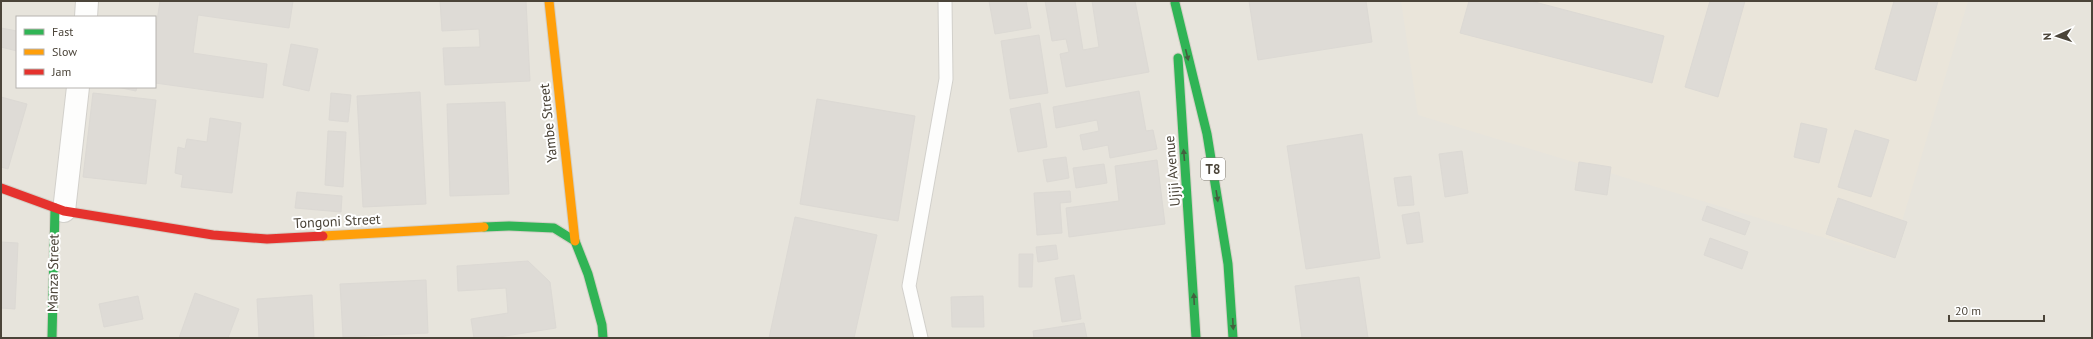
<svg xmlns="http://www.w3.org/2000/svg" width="2093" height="339" viewBox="0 0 2093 339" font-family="'PT Sans',sans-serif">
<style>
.residential{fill:#e7e4dc;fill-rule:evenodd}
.education{fill:#eae5da}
.building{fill:#dedbd6;stroke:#dcd9d4}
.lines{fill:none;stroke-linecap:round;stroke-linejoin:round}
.lane-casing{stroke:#d2d0cb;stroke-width:15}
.street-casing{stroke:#d2d0cb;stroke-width:24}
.fast-casing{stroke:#d3cfc5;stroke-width:11}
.slow-casing{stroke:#d3cfc5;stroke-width:11}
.jam-casing{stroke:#d3cfc5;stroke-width:11}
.lane{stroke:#fdfdfc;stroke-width:13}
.street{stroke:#fdfdfc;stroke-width:22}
.fast{stroke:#30b455;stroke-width:9}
.slow{stroke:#ff9f0a;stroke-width:9}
.jam{stroke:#e5322d;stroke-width:9}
.oneway{fill:#446040}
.labels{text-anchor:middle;stroke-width:4;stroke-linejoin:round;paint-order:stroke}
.shield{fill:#fff;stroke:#817c74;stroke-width:1}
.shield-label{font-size:13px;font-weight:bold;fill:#4b4439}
.street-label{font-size:14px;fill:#4b4439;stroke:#fff}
</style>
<rect width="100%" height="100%" fill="#f4f2ee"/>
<path class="residential" d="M1 1H2092V338H1ZM17 17H155V87H17Z"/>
<path class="education" d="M1401 1H1968L1891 258 1418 115Z"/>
<path class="building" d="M160 1H293L289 28 198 15 193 53 267 64 263 98 155 83V34Z
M440 1H526L530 81 445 85 443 48 480 47 479 29 442 31Z
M989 1H1026L1031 28 995 34Z
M1045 1H1075L1083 50 1099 47 1092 1H1135L1149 72 1066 87 1060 54 1069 52 1066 39 1052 41Z
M1249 1H1366L1372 42 1258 60Z
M1469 1H1531L1664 36 1652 83 1460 33Z
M1710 1H1745L1718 97 1685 87Z
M1894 1H1938L1916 81 1875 69Z
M1 28 17 31V51L1 47Z
M1039 35 1048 93 1010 99 1001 41Z
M291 44 318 49 309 91 283 85Z
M117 87H137L136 91Z
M1139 91 1146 131 1153 130 1157 149 1110 158 1108 145 1083 150 1080 135 1099 131 1097 120 1056 128 1053 107Z
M420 92 426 204 363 207 357 96Z
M93 93 156 100 146 184 83 177Z
M331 93 351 95 348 122 329 120Z
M1 97 27 104 8 169 1 167Z
M817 99 915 116 898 221 800 204Z
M505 102 509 194 450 196 447 104Z
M1040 103 1047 147 1018 152 1010 109Z
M210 118 241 123 232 193 181 187 183 175 175 173 178 147 185 149 187 139 207 142Z
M1801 123 1827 129 1819 163 1794 157Z
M1855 130 1889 140 1871 197 1838 187Z
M328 131 346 132 343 187 325 185Z
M1362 134 1380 258 1306 269 1287 146Z
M1462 151 1468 193 1445 197 1439 154Z
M1066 157 1069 178 1047 182 1043 160Z
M1157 160 1165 224 1069 237 1066 208 1119 201 1115 166Z
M1579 162 1611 167 1607 195 1575 190Z
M1104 164 1107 183 1076 188 1073 168Z
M1411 176 1414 205 1398 206 1394 178Z
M1070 191 1071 202 1060 203 1062 233 1037 235 1034 193Z
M297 192 342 196 341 212 295 208Z
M1838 198 1907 222 1895 258 1826 234Z
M1707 206 1750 222 1745 235 1702 220Z
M1419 212 1423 242 1407 244 1402 215Z
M795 217 877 235 854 338H769Z
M1710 238 1748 252 1742 269 1704 255Z
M1 242 18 243 15 309 1 308Z
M1056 245 1058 259 1038 262 1036 247Z
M1019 254H1033L1032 287H1019Z
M528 261 550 282 556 328 493 338H474L471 319 508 313 506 288 458 291 457 266Z
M1074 275 1081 319 1062 322 1055 278Z
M1359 277 1368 338H1302L1295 286Z
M426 280 428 333 343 337 340 284Z
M195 293 239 309 228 338H179Z
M312 295 314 338H259L257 299Z
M138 296 143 319 104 327 99 304Z
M983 296 984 327H952L951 297Z
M1084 323 1087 338H1034L1033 331Z"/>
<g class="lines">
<defs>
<path id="lane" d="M921 338 909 286 946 79 945 1"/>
<path id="street" d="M86 17 87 1
M64 211 78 87"/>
<path id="fast" d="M1175 3 1207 134 1228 264 1233 338
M1178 58 1196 338
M484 227 509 226 554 228 575 241 588 274 602 325 603 338
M52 338 55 208"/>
<path id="slow" d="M549 1 575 241
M323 236 484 227"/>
<path id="jam" d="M1 188 64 211 213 235 267 239 323 236"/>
</defs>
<use href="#lane" class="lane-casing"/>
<use href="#street" class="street-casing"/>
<use href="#fast" class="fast-casing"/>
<use href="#slow" class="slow-casing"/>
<use href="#jam" class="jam-casing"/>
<use href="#lane" class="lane"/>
<use href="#street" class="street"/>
<use href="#fast" class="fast"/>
<use href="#slow" class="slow"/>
<use href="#jam" class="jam"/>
</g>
<defs><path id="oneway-solid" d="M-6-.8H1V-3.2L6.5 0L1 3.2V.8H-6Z"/></defs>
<g class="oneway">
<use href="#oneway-solid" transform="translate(1187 55) rotate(76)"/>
<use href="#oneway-solid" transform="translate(1184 155) rotate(-95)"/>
<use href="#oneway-solid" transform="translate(1217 196) rotate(81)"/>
<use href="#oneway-solid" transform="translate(1194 299) rotate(-93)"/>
<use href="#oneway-solid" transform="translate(1233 324) rotate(87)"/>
</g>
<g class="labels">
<rect class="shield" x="1201" y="158" width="24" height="22" rx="3"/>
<g class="shield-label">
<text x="1213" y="174">T8</text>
</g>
<g class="street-label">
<text transform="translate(548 123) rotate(-96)" y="5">Yambe Street</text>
<text transform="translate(1172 171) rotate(-95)" y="5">Ujiji Avenue</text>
<text transform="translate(337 221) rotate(-3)" y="5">Tongoni Street</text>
<text transform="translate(53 273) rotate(-89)" y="5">Manza Street</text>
</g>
</g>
<rect width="2093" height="339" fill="none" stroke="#4b4439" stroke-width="4"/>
<rect x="16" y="16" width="140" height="72" fill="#ffffff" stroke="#b7b4b0"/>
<rect x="24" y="29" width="20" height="6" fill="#30b455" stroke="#b7b4b0"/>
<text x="52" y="36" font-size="12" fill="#4b4439">Fast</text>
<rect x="24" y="49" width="20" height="6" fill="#ff9f0a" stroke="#b7b4b0"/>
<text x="52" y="56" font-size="12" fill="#4b4439">Slow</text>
<rect x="24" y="69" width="20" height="6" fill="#e5322d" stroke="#b7b4b0"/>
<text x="52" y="76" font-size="12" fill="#4b4439">Jam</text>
<g transform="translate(2057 36) rotate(267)" stroke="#ffffff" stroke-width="3" paint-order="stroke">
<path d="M0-3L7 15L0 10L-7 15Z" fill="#4b4439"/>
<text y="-6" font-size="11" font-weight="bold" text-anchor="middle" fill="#4b4439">N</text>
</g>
<path d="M1949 315v6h95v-6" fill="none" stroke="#4b4439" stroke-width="2"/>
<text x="1955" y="315" font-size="12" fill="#4b4439" stroke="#ffffff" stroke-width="3" paint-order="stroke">20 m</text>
</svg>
